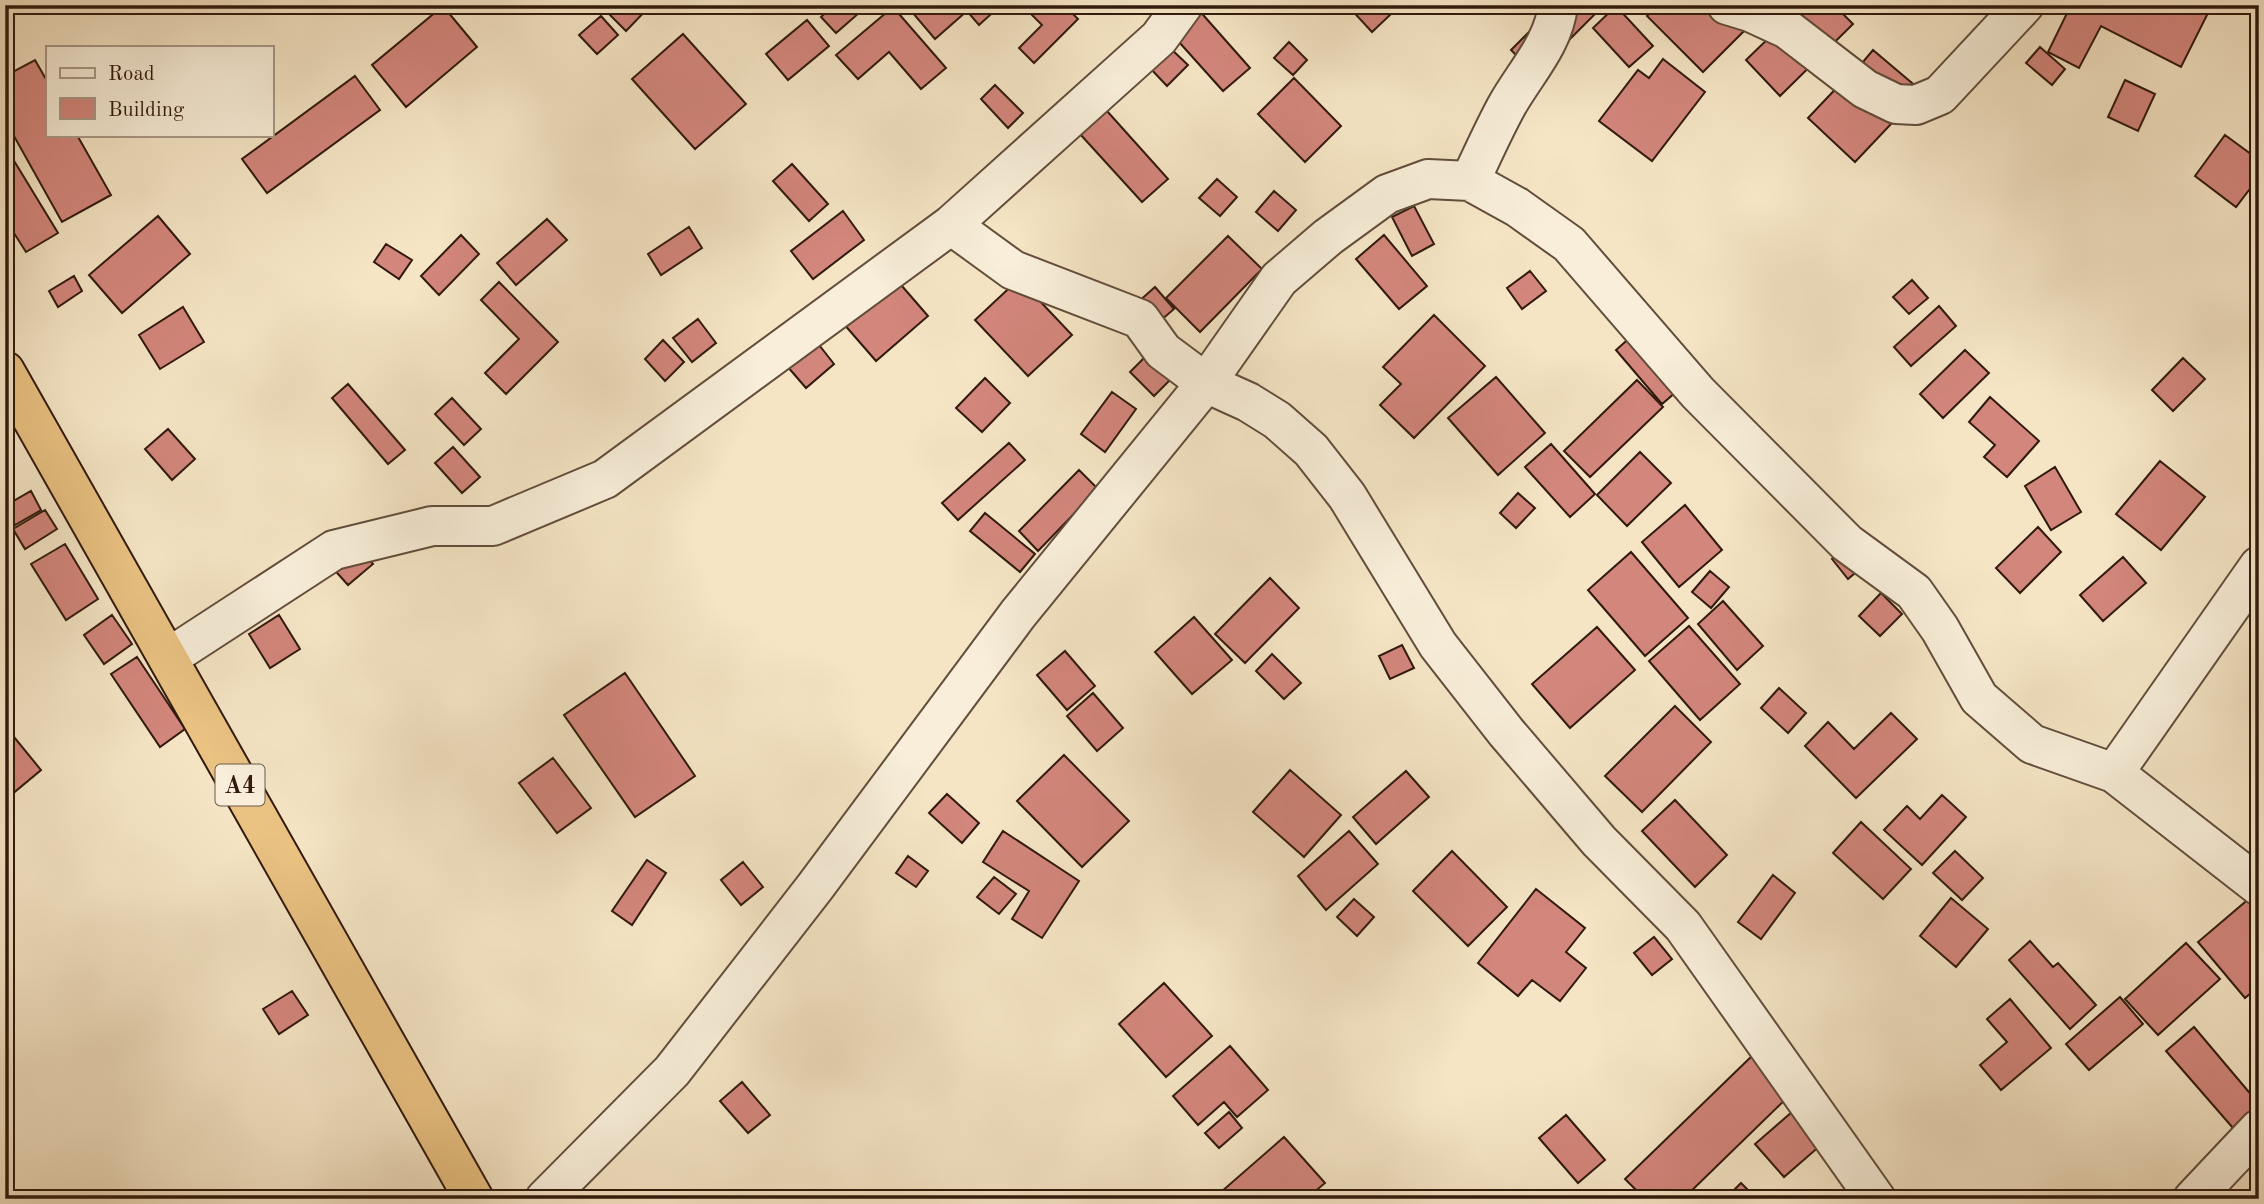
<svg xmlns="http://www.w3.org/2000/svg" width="2264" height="1204" viewBox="0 0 2264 1204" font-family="'Old Standard TT',serif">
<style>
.building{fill:#d3867c;stroke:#311a0d;stroke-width:2}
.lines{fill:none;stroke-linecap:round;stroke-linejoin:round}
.street-casing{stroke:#624d3b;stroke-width:42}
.highway-casing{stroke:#311a0d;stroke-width:42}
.street{stroke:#f8eed9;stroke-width:38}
.highway{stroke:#eac282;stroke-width:38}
.labels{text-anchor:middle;stroke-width:5;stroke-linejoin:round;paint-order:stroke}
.shield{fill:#f8eed9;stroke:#6d5a4a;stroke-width:2}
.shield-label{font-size:24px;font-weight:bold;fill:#311a0d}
</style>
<rect width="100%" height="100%" fill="#f5e5c5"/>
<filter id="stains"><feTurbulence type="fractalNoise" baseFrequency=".00286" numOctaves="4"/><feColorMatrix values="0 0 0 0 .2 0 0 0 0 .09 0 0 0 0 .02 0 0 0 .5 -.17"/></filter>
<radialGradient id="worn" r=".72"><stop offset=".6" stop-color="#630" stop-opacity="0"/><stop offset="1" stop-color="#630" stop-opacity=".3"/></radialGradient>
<path class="building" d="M615 5H651L626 31 608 13Z
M834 5H868L836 33 821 17Z
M906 5H1001L979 25 967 11 935 39Z
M1022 5H1064L1078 19 1034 63 1019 48 1042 25Z
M1347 5H1382L1391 14 1372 32Z
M1556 5H1604L1535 74 1511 50Z
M1657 5H1765L1767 8 1703 72 1647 16Z
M1803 5H1834L1853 24 1780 96 1746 60Z
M2071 5H2212L2181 67 2101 26 2079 68 2048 52Z
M443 6 477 47 406 107 372 65Z
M1616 6 1653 46 1629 67 1593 28Z
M893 7 946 68 921 89 889 52 858 79 836 55Z
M1197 8 1250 68 1223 91 1170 32Z
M601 16 618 35 597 54 579 35Z
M807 20 829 46 788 80 766 54Z
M683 34 746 104 695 149 632 79Z
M1289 42 1307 60 1293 75 1274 58Z
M1169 47 1188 65 1167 86 1149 67Z
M2040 47 2065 69 2052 85 2026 63Z
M1873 50 1919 89 1904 108 1857 69Z
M1663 59 1705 92 1652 161 1599 121 1638 70 1649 78Z
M35 60 47 81V135H77L111 195 62 222 5 120V76Z
M355 76 380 110 267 193 242 159Z
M1294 78 1341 126 1305 162 1258 114Z
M1845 79 1891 124 1855 162 1808 118Z
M2125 80 2155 94 2138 131 2108 117Z
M995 85 1023 113 1008 128 981 99Z
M1107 111 1168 179 1142 202 1080 134Z
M2225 135 2259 160V177L2236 207 2195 176Z
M5 146 58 233 26 252 5 219Z
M792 164 828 204 809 221 773 181Z
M1217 179 1237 197 1220 216 1199 198Z
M1274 191 1296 210 1278 231 1256 212Z
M1414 206 1434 244 1412 256 1392 217Z
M843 211 864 240 813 279 791 251Z
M158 216 190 254 122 313 89 275Z
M547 219 567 240 516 285 497 263Z
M689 227 702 248 661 275 648 254Z
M461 235 479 254 439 295 421 276Z
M1384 235 1427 286 1399 309 1356 259Z
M1228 236 1262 269 1200 332 1166 298Z
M386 244 412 260 399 279 374 262Z
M1530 271 1546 291 1522 309 1507 288Z
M74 276 82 291 58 307 49 291Z
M895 278 928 316 876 361 843 323Z
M1019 279 1072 335 1028 376 975 320Z
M1912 280 1928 298 1909 314 1893 297Z
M499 282 558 342 506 394 485 373 519 339 481 300Z
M1155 287 1174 309 1138 340 1119 319Z
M1939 306 1956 326 1911 366 1894 347Z
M183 307 204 342 160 369 139 335Z
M1434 315 1485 366 1414 438 1380 405 1401 384 1383 367Z
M698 319 716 343 692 362 673 338Z
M1643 326 1690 380 1662 404 1616 350Z
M663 340 684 362 665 381 645 359Z
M816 341 834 364 806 388 787 366Z
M1152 350 1176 374 1154 396 1130 372Z
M1965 350 1989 373 1943 418 1920 394Z
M2183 358 2205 379 2173 411 2152 390Z
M1496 377 1545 433 1498 475 1448 418Z
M985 378 1010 403 982 432 956 408Z
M1637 380 1663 407 1590 477 1564 451Z
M348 384 405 450 388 464 332 398Z
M1112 392 1136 409 1105 452 1081 434Z
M1990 397 2039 441 2007 477 1984 457 1995 445 1969 422Z
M452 398 481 429 464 445 435 414Z
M168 429 195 459 172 480 145 449Z
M1009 443 1025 460 958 520 942 503Z
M1551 444 1595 494 1570 517 1525 467Z
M453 447 480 477 462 493 435 463Z
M1640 452 1671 483 1627 526 1597 495Z
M2160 461 2205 497 2161 550 2116 514Z
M2055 467 2081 512 2051 530 2025 486Z
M1079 470 1098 489 1038 551 1019 531Z
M31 491 41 510 15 525 5 506Z
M1518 493 1535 508 1516 528 1500 513Z
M1685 505 1722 550 1679 587 1642 542Z
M45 510 57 529 25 549 13 529Z
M985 513 1035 554 1020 572 970 531Z
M2038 527 2061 552 2020 593 1996 568Z
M1853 541 1869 561 1848 579 1832 559Z
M355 543 373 564 348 585 330 565Z
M65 544 98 599 66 620 31 564Z
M1631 552 1688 618 1645 656 1588 590Z
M2123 557 2146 583 2103 621 2080 595Z
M1710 571 1729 587 1711 608 1692 592Z
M1270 578 1299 608 1245 663 1215 634Z
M1881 593 1902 614 1880 636 1859 616Z
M1723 601 1763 646 1737 670 1698 624Z
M112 615 132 644 104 664 84 635Z
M279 615 300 649 270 668 249 634Z
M1194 617 1232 660 1192 694 1155 652Z
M1689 626 1740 684 1700 720 1649 661Z
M1597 627 1635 670 1570 728 1532 684Z
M1402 645 1414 668 1390 679 1379 656Z
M1065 651 1095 686 1067 710 1037 675Z
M1272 654 1301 683 1284 699 1256 671Z
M137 657 185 729 160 747 111 674Z
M625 673 695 776 635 817 564 715Z
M1779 688 1806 713 1788 733 1761 708Z
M1093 693 1123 728 1097 751 1067 716Z
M1675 706 1711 742 1642 812 1605 776Z
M1891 713 1917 739 1856 798 1805 746 1828 722 1854 749Z
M5 726 41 770 5 800Z
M1064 755 1129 821 1082 867 1017 801Z
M553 758 591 808 557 833 519 783Z
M1290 770 1341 815 1304 857 1253 812Z
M1406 771 1429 797 1376 844 1353 817Z
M947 794 979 823 962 843 929 813Z
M1942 795 1966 817 1922 865 1884 830 1907 806 1920 819Z
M1675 800 1727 855 1695 887 1642 831Z
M1861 822 1911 869 1883 899 1833 853Z
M1003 831 1079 881 1042 938 1012 919 1029 891 983 862Z
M1349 831 1378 864 1326 910 1298 876Z
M1452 851 1507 907 1468 946 1413 891Z
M1955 851 1983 878 1962 900 1933 873Z
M908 856 928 871 916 887 896 873Z
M647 860 666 873 632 925 612 911Z
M743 862 763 887 741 905 721 880Z
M1773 875 1795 893 1761 939 1738 922Z
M994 877 1016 894 999 914 977 897Z
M1536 889 1585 928 1566 952 1586 968 1560 1001 1532 980 1518 996 1478 963Z
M2251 897 2259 906V986L2245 998 2198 942Z
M1951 898 1988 929 1956 967 1920 936Z
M1354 899 1374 917 1357 936 1337 917Z
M1654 937 1672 959 1652 975 1634 953Z
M2030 941 2053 967 2058 963 2096 1005 2070 1029 2009 960Z
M2186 943 2220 979 2158 1035 2125 999Z
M1164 983 1212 1036 1166 1077 1119 1024Z
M292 991 308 1015 279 1034 263 1009Z
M2120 997 2143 1024 2089 1070 2066 1044Z
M2010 999 2051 1048 2001 1090 1980 1065 2007 1042 1987 1019Z
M2194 1027 2259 1104 2233 1128 2166 1051Z
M1230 1046 1268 1090 1237 1117 1224 1102 1198 1125 1173 1096Z
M1754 1054 1792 1093 1683 1199H1645L1625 1179Z
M742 1082 770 1115 748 1133 720 1101Z
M1800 1105 1829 1138 1784 1177 1755 1144Z
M1229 1112 1242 1128 1219 1148 1205 1133Z
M1566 1115 1605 1160 1578 1183 1539 1138Z
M1284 1137 1325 1183 1306 1199H1213Z
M1741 1183 1757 1199H1725Z"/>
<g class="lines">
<defs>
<path id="street" d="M1727 5 1750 12 1787 29 1865 89 1896 104 1916 105 1940 95 2024 5
M1470 181C1482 156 1493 131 1506 107 1524 74 1554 44 1558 5
M951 225 1013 270 1140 319 1163 351 1206 383 1248 402 1277 420 1311 450 1347 496 1438 645 1506 732 1599 841 1683 926 1876 1199
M168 658 334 550 432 526H493L605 479 951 225 1159 38 1183 5
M2114 773 2259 886
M545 1199 672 1071 815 887 1018 614 1206 383 1279 279 1328 237 1387 194 1428 179 1470 181 1517 207 1569 244 1698 393 1847 543 1914 592 1940 629 1979 698 2032 744 2114 773 2259 566
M2193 1199 2259 1129"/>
<path id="highway" d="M5 371 474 1199"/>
</defs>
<use href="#street" class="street-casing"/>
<use href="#highway" class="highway-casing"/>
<use href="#street" class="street"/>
<use href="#highway" class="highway"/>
</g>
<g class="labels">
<rect class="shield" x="215.5" y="764.5" width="49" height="41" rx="5"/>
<g class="shield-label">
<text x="240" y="793">A4</text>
</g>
</g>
<rect width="2264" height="1204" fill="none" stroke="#f5e5c5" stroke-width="28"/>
<rect x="7" y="7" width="2250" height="1190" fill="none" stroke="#311a0d" stroke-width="3.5"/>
<rect x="14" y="14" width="2236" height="1176" fill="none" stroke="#311a0d" stroke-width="2"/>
<rect x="46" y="46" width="228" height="91" fill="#f8eed9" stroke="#a89987" stroke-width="2"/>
<rect x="60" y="68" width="35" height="10" fill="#f8eed9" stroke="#a89987" stroke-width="2"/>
<text x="108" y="80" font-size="21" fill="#311a0d">Road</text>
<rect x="60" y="98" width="35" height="21" fill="#d3867c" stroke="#a89987" stroke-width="2"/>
<text x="108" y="116" font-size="21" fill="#311a0d">Building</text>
<rect width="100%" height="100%" filter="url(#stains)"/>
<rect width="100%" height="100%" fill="url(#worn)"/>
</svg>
